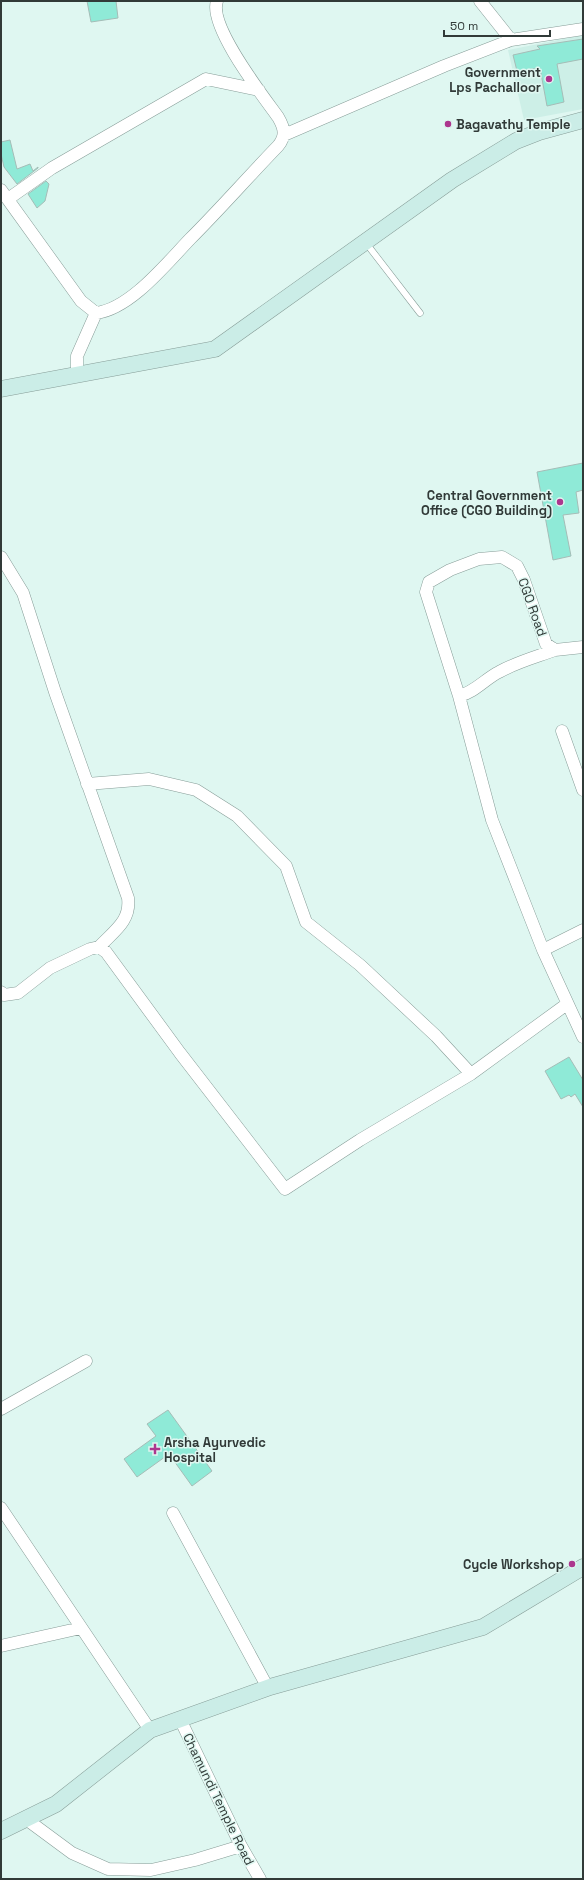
<svg xmlns="http://www.w3.org/2000/svg" width="584" height="1880" viewBox="0 0 584 1880" font-family="'Space Grotesk',sans-serif">
<style>
.built{fill:#cdefe7}
.building{fill:#8fead7;stroke:#a5bdb7}
.lines{fill:none;stroke-linecap:round;stroke-linejoin:round}
.lane-casing{stroke:#879d98;stroke-width:7}
.street-casing{stroke:#879d98;stroke-width:13}
.secondary-casing{stroke:#879d98;stroke-width:17}
.lane{stroke:#fff;stroke-width:6}
.street{stroke:#fff;stroke-width:12}
.secondary{stroke:#cbede7;stroke-width:16}
.poi-dot{fill:#ac368e;stroke:#dff7f1;stroke-width:1.5}
.labels{text-anchor:middle;stroke-width:3;stroke-linejoin:round;paint-order:stroke}
.poi-label{font-size:13px;font-weight:bold;fill:#313a38;stroke:#dff7f1;text-anchor:end}
.street-label{font-size:13px;fill:#313a38;stroke:#dff7f1}
</style>
<rect width="100%" height="100%" fill="#dff7f1"/>
<path class="built" d="M583 35V109L524 120 508 50Z"/>
<path class="building" d="M87 1H116L118 18 91 22Z
M583 39V59L557 64 564 102 547 106 540 68 517 71 513 55 540 49 537 46Z
M10 140 17 169 30 164 33 171 38 167V168L17 184 4 167 1 154V142Z
M46 181 49 184 45 201 37 208 28 194Z
M583 463V490L576 492 579 513 563 515 571 556 553 560 537 472Z
M569 1057 583 1080V1107L575 1094 571 1097 569 1095 561 1099 545 1071Z
M168 1410 212 1471 192 1486 169 1454 137 1477 124 1459 156 1436 147 1424Z"/>
<g class="lines">
<defs>
<path id="lane" d="M366 243 420 313"/>
<path id="street" d="M480 1 511 40
M284 135 444 66 511 40 583 29
M1 190 81 301 96 313C130 309 166 264 190 239 220 209 248 177 278 146 286 136 285 129 278 117 263 96 208 26 217 1
M8 199 52 168 206 79 259 90
M77 375V356L96 313
M1 557 23 593 55 692 128 898C131 921 114 931 99 947
M583 647 555 650 546 644 524 580 517 566 502 557 479 559 450 570 429 582 426 592 459 696 492 820 543 950 583 1037
M459 696C475 692 485 679 499 672 517 662 536 657 555 650
M562 731 583 790
M87 784 149 779 196 790 237 816 286 866 306 922 360 965 436 1036 471 1074
M543 950 583 930
M1 992 4 995 18 993 50 968 90 949 99 947 106 952 180 1053 285 1189 360 1140 471 1074 567 1004
M1 1409 86 1361
M1 1508 150 1730
M173 1513 268 1688 270 1687
M1 1646 81 1628
M180 1719 241 1846 260 1879
M26 1819 72 1853 108 1869 151 1870 195 1860 241 1846"/>
<path id="secondary" d="M1 389 215 349 452 180 516 141 539 132 583 120
M1 1831 56 1804 150 1730 270 1687 483 1627 583 1567"/>
</defs>
<use href="#lane" class="lane-casing"/>
<use href="#street" class="street-casing"/>
<use href="#secondary" class="secondary-casing"/>
<use href="#lane" class="lane"/>
<use href="#street" class="street"/>
<use href="#secondary" class="secondary"/>
</g>
<g class="poi-dot">
<circle cx="549" cy="79" r="4"/>
<circle cx="448" cy="124" r="4"/>
<circle cx="560" cy="502" r="4"/>
<path d="M153 1443h4v4h4v4h-4v4h-4v-4h-4v-4h4z"/>
<circle cx="572" cy="1564" r="4"/>
</g>
<g class="labels">
<g class="poi-label">
<text x="541" y="77">Government<tspan x="541" dy="15">Lps Pachalloor</tspan></text>
<text x="456" y="129" text-anchor="start">Bagavathy Temple</text>
<text x="552" y="500">Central Government<tspan x="552" dy="15">Office (CGO Building)</tspan></text>
<text x="164" y="1447" text-anchor="start">Arsha Ayurvedic<tspan x="164" dy="15">Hospital</tspan></text>
<text x="564" y="1569">Cycle Workshop</text>
</g>
<g class="street-label">
<text transform="translate(533 607) rotate(70)" y="5">CGO Road</text>
<text transform="translate(219 1799) rotate(64)" y="5">Chamundi Temple Road</text>
</g>
</g>
<rect width="584" height="1880" fill="none" stroke="#313a38" stroke-width="4"/>
<path d="M444 30v6h106v-6" fill="none" stroke="#313a38" stroke-width="2"/>
<text x="450" y="30" font-size="12" fill="#313a38" stroke="#dff7f1" stroke-width="3" paint-order="stroke">50 m</text>
</svg>
